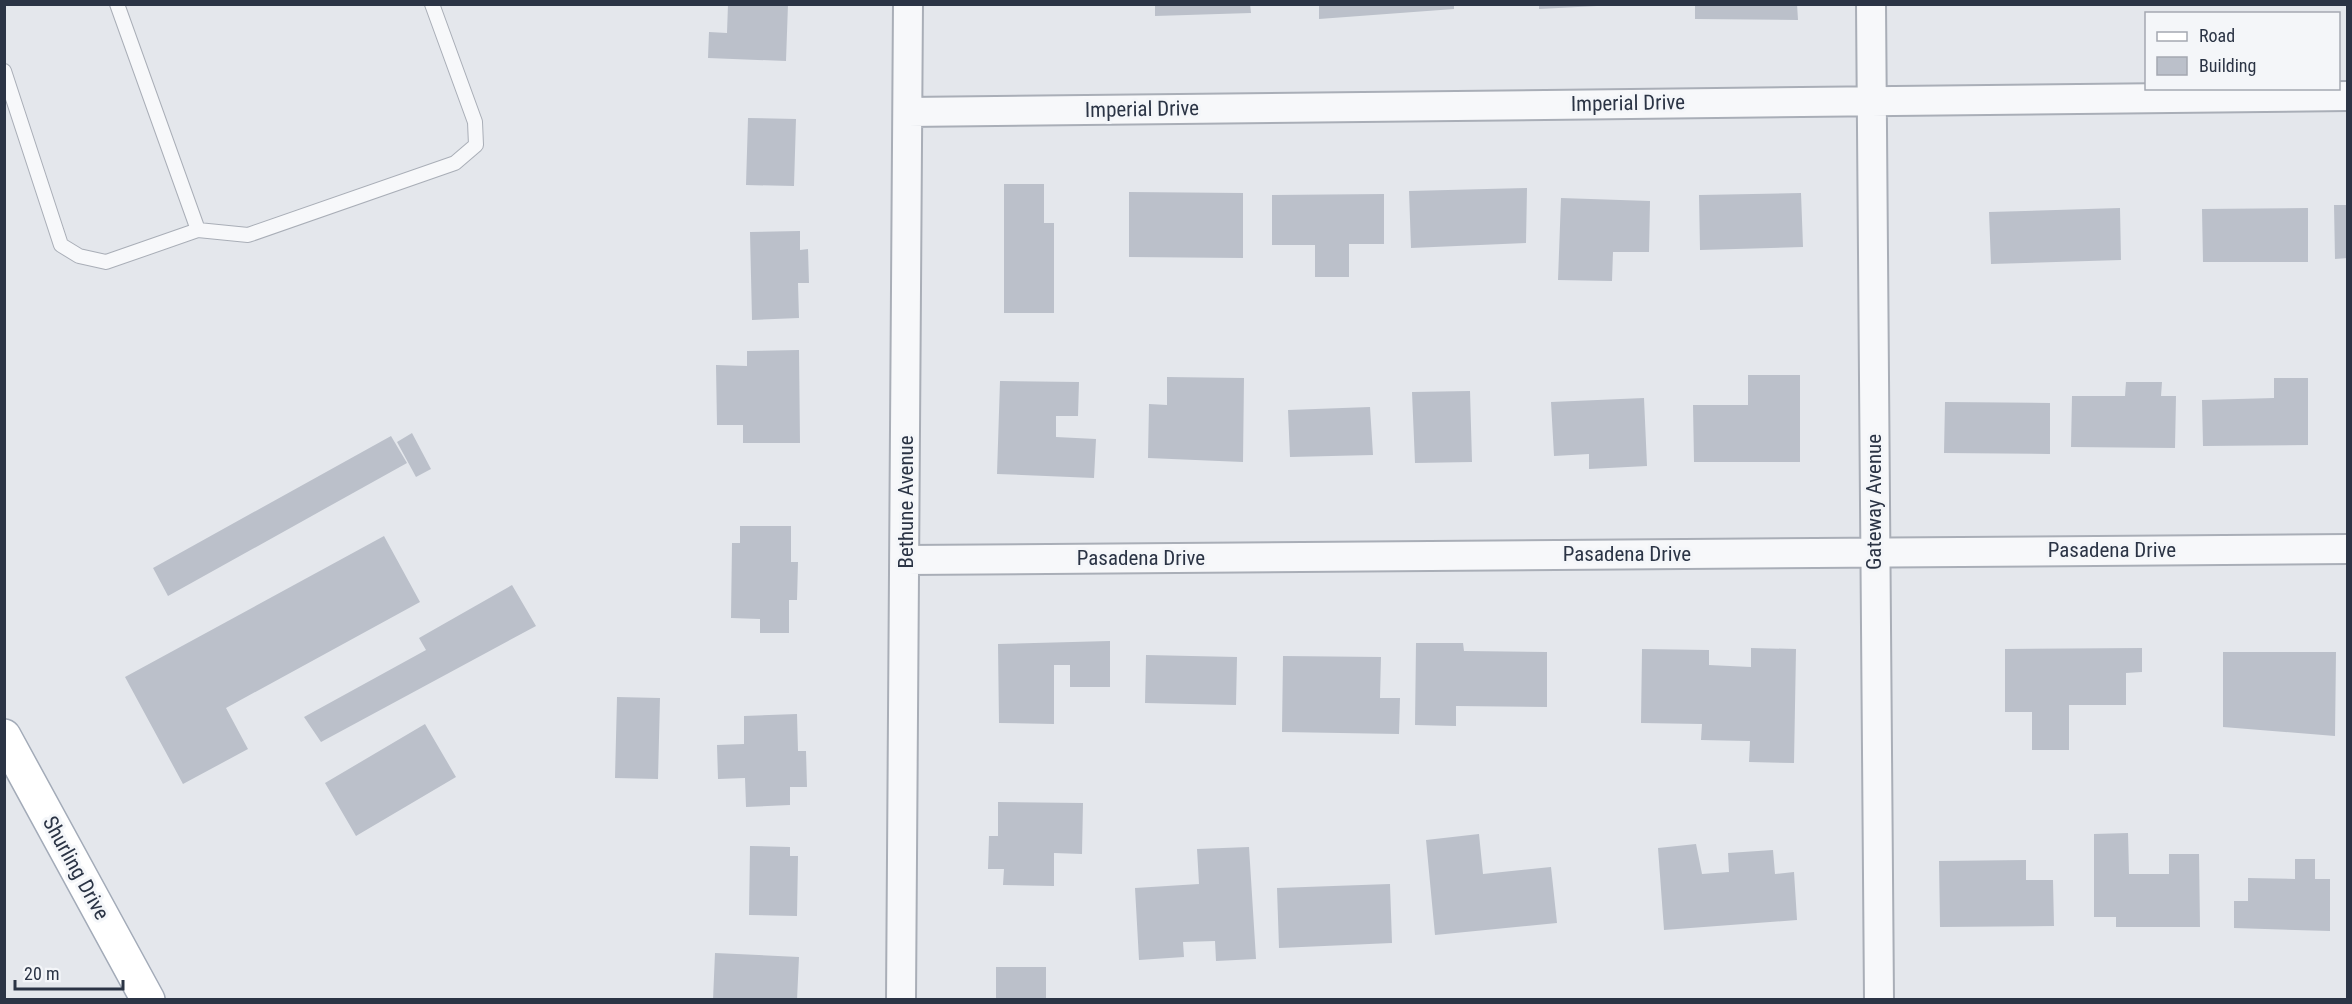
<svg xmlns="http://www.w3.org/2000/svg" width="2352" height="1004" viewBox="0 0 2352 1004" font-family="'Roboto Condensed',sans-serif">
<style>
.building{fill:#bbc0ca}
.lines{fill:none;stroke-linecap:round;stroke-linejoin:round}
.service-casing{stroke:#a9aeb7;stroke-width:16}
.minor-casing{stroke:#a9aeb7;stroke-width:32}
.primary-casing{stroke:#a3abb8;stroke-width:36}
.service{stroke:#f7f8fa;stroke-width:14}
.minor{stroke:#f7f8fa;stroke-width:28}
.primary{stroke:#fff;stroke-width:33}
.labels{text-anchor:middle;stroke-width:6;stroke-linejoin:round;paint-order:stroke}
.street-label{font-size:21px;fill:#2b3445;stroke:#f4f6f9}
</style>
<rect width="100%" height="100%" fill="#e4e7ec"/>
<path class="building" d="M728 4H788L786 61 708 58 709 32 727 33Z
M1155 4H1250L1251 13 1155 16Z
M1319 4H1454V9L1319 19Z
M1539 4H1597V6L1539 9Z
M1695 4H1797L1798 20 1695 19Z
M748 118 796 119 794 186 746 185Z
M1004 184H1044V223H1054V313H1004Z
M1527 188 1526 243 1411 248 1409 191Z
M1129 192 1243 193V258L1129 257Z
M1801 193 1803 247 1700 250 1699 195Z
M1384 194V244H1349V277H1315V245H1272V195Z
M1561 198 1650 201 1649 252H1613L1612 281 1558 280Z
M2334 205H2348V258L2335 259Z
M2120 208 2121 260 1991 264 1989 212Z
M2308 208V262H2203L2202 209Z
M800 231V250L808 249 809 283H798L799 318 752 320 750 232Z
M799 350 800 443H743V425H717L716 365 747 366V351Z
M1748 375H1800V462H1694L1693 405H1748Z
M1167 377 1244 378 1243 462 1148 458 1149 404 1167 405Z
M2274 378H2308V445L2203 446 2202 400 2274 398Z
M1000 381 1079 382 1078 416H1056V437L1096 439 1094 478 997 474Z
M2126 382H2162L2161 396H2176L2175 448 2071 447 2072 396H2125Z
M1470 391 1472 462 1415 463 1412 392Z
M1644 398 1647 466 1589 469V454L1554 456 1551 402Z
M1945 402 2050 403V454L1944 453Z
M1370 407 1373 455 1290 457 1288 410Z
M412 433 431 469 416 477 397 442Z
M391 436 407 463 168 596 153 568Z
M740 526H791V562H798L797 600H789V633H760V619L731 618 732 543H740Z
M384 536 420 602 226 708 248 749 183 784 125 677Z
M512 585 536 626 321 742 304 717 426 650 419 638Z
M1110 641V687H1070V665H1054V724L999 723 998 644Z
M1416 643H1463L1464 651 1547 652V707L1456 706V726L1415 725Z
M1751 648 1796 649 1794 763 1749 762 1750 741 1701 740 1702 724 1641 723 1642 649 1709 650V665L1751 667Z
M2142 648V672L2126 673V705H2069V750H2032V712H2005V649Z
M2223 652H2336L2335 736 2223 727Z
M1146 655 1237 657 1236 705 1145 703Z
M1283 656 1381 657 1380 698H1400L1399 734 1282 732Z
M617 697 660 698 658 779 615 778Z
M797 714 798 751H806L807 787H790V805L746 807 745 778 718 779 717 745 744 744V716Z
M425 724 456 777 356 836 325 783Z
M998 802 1083 803 1082 854 1054 853V886L1003 885 1004 869H988L989 836H998Z
M2128 833 2129 874H2169V854H2199L2200 927H2116V917H2094V834Z
M1479 834 1483 874 1551 867 1557 923 1435 935 1426 840Z
M1696 844 1702 874 1729 872 1728 853 1773 850 1775 874 1794 872 1797 920 1664 930 1658 848Z
M750 846 790 847V856H798L797 916 749 915Z
M1249 847 1256 959 1216 961 1215 941 1183 942 1184 957 1139 960 1135 888 1199 884 1197 849Z
M2295 859H2315V879H2330V931L2234 928V901H2248V878L2295 879Z
M2026 860V880H2053L2054 926 1940 927 1939 861Z
M1390 884 1392 943 1279 948 1277 888Z
M715 953 799 957 797 1000H713Z
M996 967H1046V1000H996Z"/>
<g class="lines">
<defs>
<path id="service" d="M117 4 198 230 248 235 455 163 476 145 475 122 432 4
M4 71 61 245 79 256 106 262 198 230"/>
<path id="minor" d="M1871 4 1879 1000
M908 112 2348 96
M906 560 2348 549
M901 1000 908 4"/>
<path id="primary" d="M4 736 148 1000"/>
</defs>
<use href="#service" class="service-casing"/>
<use href="#minor" class="minor-casing"/>
<use href="#primary" class="primary-casing"/>
<use href="#service" class="service"/>
<use href="#minor" class="minor"/>
<use href="#primary" class="primary"/>
</g>
<g class="labels">
<g class="street-label">
<text transform="translate(1628 103) rotate(-1)" y="7">Imperial Drive</text>
<text transform="translate(1142 109) rotate(-1)" y="7">Imperial Drive</text>
<text transform="translate(906 502) rotate(-90)" y="7">Bethune Avenue</text>
<text transform="translate(1874 502) rotate(-90)" y="7">Gateway Avenue</text>
<text x="2112" y="557">Pasadena Drive</text>
<text x="1627" y="561">Pasadena Drive</text>
<text x="1141" y="565">Pasadena Drive</text>
<text transform="translate(76 868) rotate(61)" y="7">Shurling Drive</text>
</g>
</g>
<rect width="2352" height="1004" fill="none" stroke="#2b3445" stroke-width="12"/>
<rect x="2145" y="12" width="195" height="78" fill="#f4f6f9" stroke="#a4a8b1" stroke-width="1.5"/>
<rect x="2157" y="32" width="30" height="9" fill="#ffffff" stroke="#a4a8b1" stroke-width="1.5"/>
<text x="2199" y="42" font-size="18" fill="#2b3445">Road</text>
<rect x="2157" y="57" width="30" height="18" fill="#bbc0ca" stroke="#a4a8b1" stroke-width="1.5"/>
<text x="2199" y="72" font-size="18" fill="#2b3445">Building</text>
<path d="M15 980v9h108v-9" fill="none" stroke="#2b3445" stroke-width="3"/>
<text x="24" y="980" font-size="18" fill="#2b3445" stroke="#f4f6f9" stroke-width="4.5" paint-order="stroke">20 m</text>
</svg>
